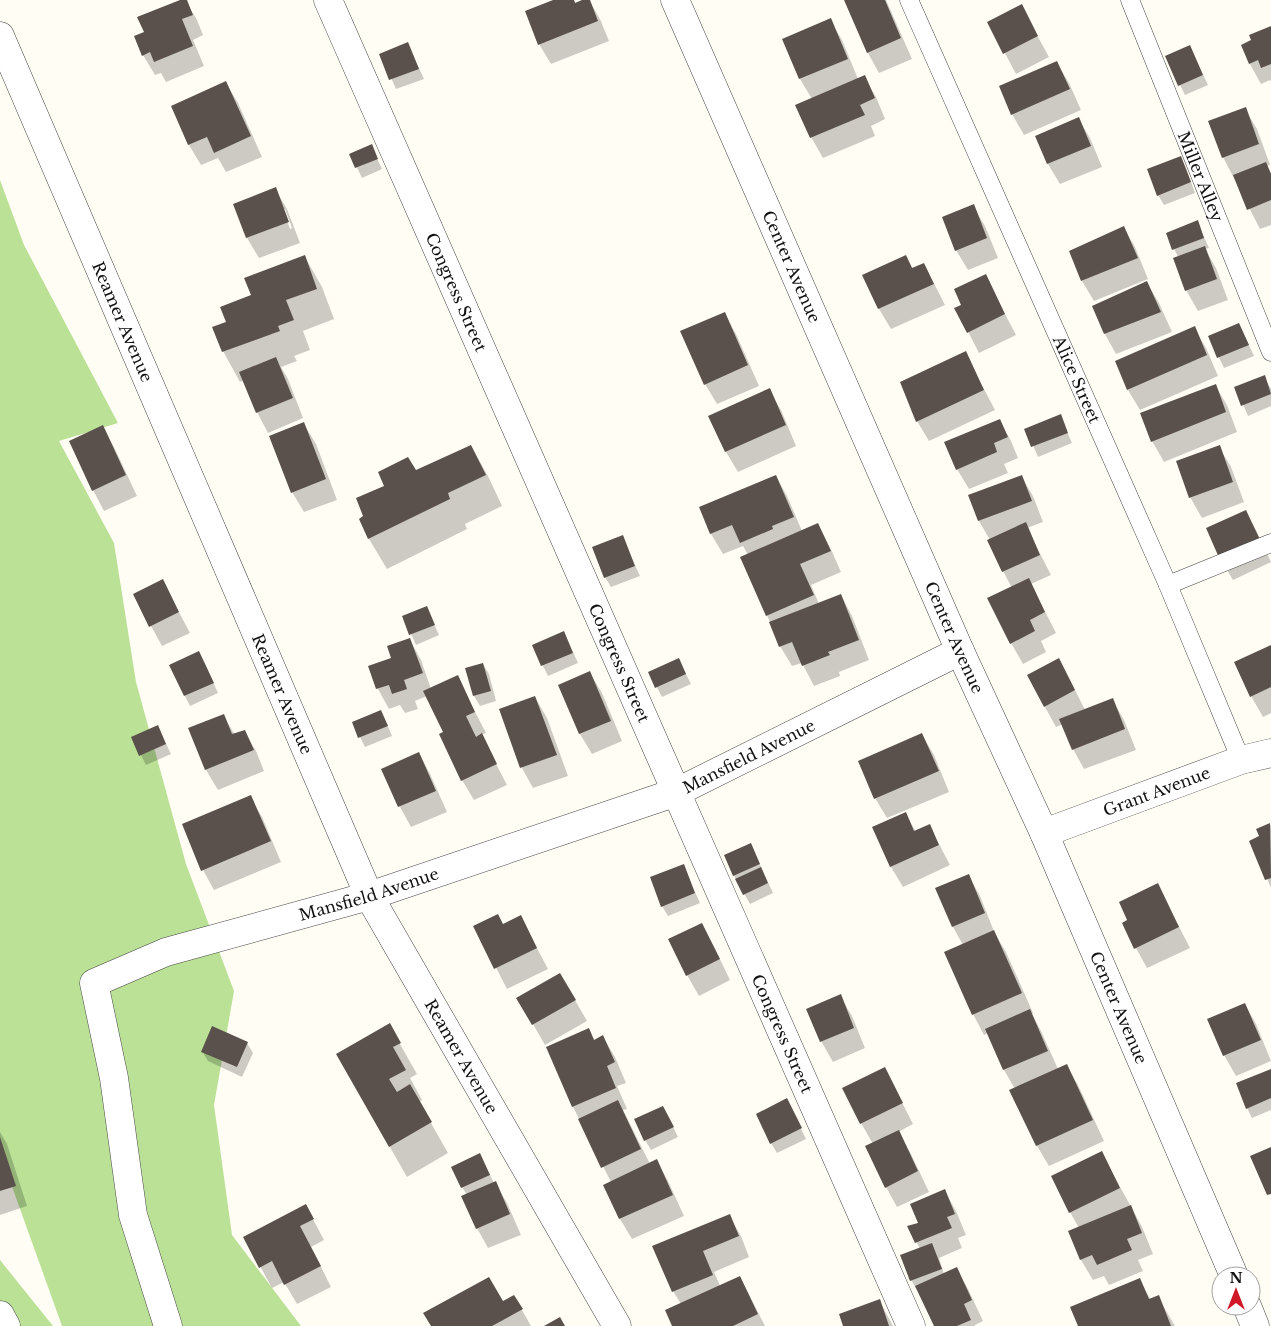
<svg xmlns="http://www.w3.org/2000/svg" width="1271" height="1326" viewBox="0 0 1271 1326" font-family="'Libre Baskerville',serif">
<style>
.forest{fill:#bbe196}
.shadow{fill:#0003;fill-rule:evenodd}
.building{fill:#5b514c}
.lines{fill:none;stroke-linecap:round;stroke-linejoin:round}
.lane-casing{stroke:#444;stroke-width:19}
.street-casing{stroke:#444;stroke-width:29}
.lane{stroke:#fff;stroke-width:18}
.street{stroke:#fff;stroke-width:28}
.labels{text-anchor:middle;stroke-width:5;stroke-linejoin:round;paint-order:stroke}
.street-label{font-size:16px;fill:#111;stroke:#fff}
</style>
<rect width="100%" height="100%" fill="#fffdf4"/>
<path class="forest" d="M0 180 24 245 118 423 59 441 114 543 136 682 186 864 234 991 214 1105 232 1235 301 1326H62L0 1153Z
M0 1260 53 1326H0Z"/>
<path class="shadow" d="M183 0H185L197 20 203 35 193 40 204 66 166 82 161 73 155 75 143 55 145 33Z
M556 0H574L576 4 589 0 600 19 609 41 551 64 539 44Z
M845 0H886L912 59 879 73 868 53Z
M1021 6 1049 57 1016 74 989 23Z
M830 20 842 40 858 79 864 77 876 97 885 119 871 126 875 136 823 158 811 137 812 99 800 79 784 40Z
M1271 27V82L1270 80 1261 84 1250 64 1252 41Z
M408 44 424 79 396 89 381 55Z
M1166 57H1195L1208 85 1185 95Z
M1057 63 1069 83 1081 110 1024 135 1012 114Z
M226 83 238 103 262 157 226 172 218 158 201 165 189 145 172 106Z
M1245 109 1257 129 1270 165 1267 166 1271 173V225L1260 229 1223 157Z
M1078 118 1090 138 1102 167 1060 184 1048 164 1037 136Z
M371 146 382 169 362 178 351 155Z
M1180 158 1186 168 1195 193 1164 205 1158 195Z
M275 189 287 209 300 243 259 258 247 238ZM283 209H285L292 228 290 229Z
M973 206 985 226 998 258 968 270 956 250Z
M1197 222 1209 248 1205 249 1216 268 1228 300 1198 311 1186 290 1178 257 1167 234Z
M1123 227 1135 247 1148 279 1094 301 1082 281Z
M305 257 322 287 334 319 303 331 310 350 294 356 297 361 281 367 288 379 303 418 268 433 257 412 244 380 240 382 223 351 253 296Z
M906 257 913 269 924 264 945 305 891 329 879 309 864 275Z
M985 276 1016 335 979 353 956 308 962 305Z
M1147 283 1159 303 1172 332 1116 354 1105 334 1094 306Z
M724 313 736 334 759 386 717 404 705 384Z
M1239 324 1254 356 1224 368 1209 336Z
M1194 328 1206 348 1218 376 1140 410 1128 390Z
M965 353 995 410 929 441 917 421Z
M1264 377 1271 389V406L1248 416 1236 388Z
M1215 385 1227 405 1237 432 1164 462 1152 441Z
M769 390 781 410 796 446 738 472 726 452 710 417Z
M1060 416 1072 443 1038 457 1026 429Z
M1000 421 1011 441 1018 458 1004 464 1008 473 969 489 957 469Z
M304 424 316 444 337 500 304 512 292 492Z
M103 427 114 447 137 496 104 511 93 490Z
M471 446 488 476 502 506 465 524 467 529 387 569 369 539 360 519 416 472Z
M1219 447 1231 467 1244 502 1202 518 1190 497Z
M776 476 787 496 802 531 818 525 829 545 841 572 811 585 819 604 841 595 852 616 869 660 839 672 840 676 814 686 802 663 792 666 780 646 767 615 748 555 743 546 723 554 711 534 700 508Z
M1021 476 1033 496 1043 522 1027 528 1051 575 1031 584 1056 633 1041 641 1046 652 1023 664 1011 643 1012 588 1003 571 990 540 979 521 970 495Z
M1246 512 1257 532 1271 562 1233 580 1221 560Z
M622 537 640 576 611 587 605 577Z
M162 580 190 633 162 646 151 626Z
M426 607 439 635 416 645 403 616Z
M564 632 578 663 548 676 533 646Z
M410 640 421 660 431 689 457 677 486 733 481 735 507 785 474 800 462 780 444 733 427 696 415 701 418 709 405 713 400 705 389 709 378 689 370 667 393 658Z
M1271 649V713L1263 717 1251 696Z
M679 660 691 684 662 697 649 672Z
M204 662 218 693 190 706 185 696Z
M483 664 489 674 496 701 480 706 474 696 466 669Z
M590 673 602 693 622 741 592 754 580 734 560 686Z
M1070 680 1085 710 1112 699 1124 720 1136 750 1084 769 1073 749 1063 724 1056 727 1045 707Z
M535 697 547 718 568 776 533 788 522 768 501 710Z
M223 715 235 735 244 731 256 751 264 771 218 790 206 770 189 729Z
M386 722 392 736 365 747 353 723Z
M158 727 171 754 146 765 141 755Z
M922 735 934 755 949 792 887 818 875 798Z
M419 753 430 774 447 812 411 827 400 807 383 769Z
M250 797 262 817 281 862 214 890 203 870Z
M905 813 916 832 929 825 950 865 903 887 891 867 873 828Z
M1270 824 1271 827V888L1251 841 1261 837Z
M751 845 773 893 750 904 734 876 726 856Z
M683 865 700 903 668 916 662 906Z
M969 876 980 896 995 934 1006 952 1033 1013 1032 1014 1041 1031 1058 1069 1066 1065 1078 1085 1104 1141 1049 1166 1037 1146 1011 1090 1015 1089 1004 1070 988 1033 984 1035 973 1014 963 945 953 927 937 889Z
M1157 884 1190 948 1147 968 1136 948 1129 921Z
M520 916 548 969 507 989 475 927 503 925Z
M713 945 730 980 699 996 687 975Z
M560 974 587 1021 545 1045 518 998Z
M840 996 852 1016 865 1048 833 1062 821 1041Z
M1245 1004 1256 1024 1271 1061 1236 1076 1224 1055Z
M389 1025 417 1074 410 1078 422 1100 419 1102 448 1153 407 1177 337 1054Z
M589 1030 595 1041 603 1037 615 1057 626 1083 617 1086 627 1109 623 1110 650 1164 657 1161 668 1181 684 1216 632 1239 620 1219 605 1185 611 1182 573 1107 548 1048Z
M247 1043 253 1053 242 1077 208 1061 202 1051Z
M885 1069 913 1124 898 1132 910 1152 929 1192 897 1207 886 1187 873 1144 861 1123Z
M1271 1070V1110L1252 1118 1247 1108Z
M792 1110 806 1139 777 1153 771 1143Z
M668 1117 678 1137 651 1150 645 1140Z
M0 1132 7 1144 27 1206 0 1215Z
M1101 1152 1142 1227 1153 1254 1138 1260 1143 1271 1109 1285 1104 1276 1093 1280 1081 1260 1069 1232 1079 1228 1070 1212Z
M480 1155 494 1183H495L507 1203 521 1235 488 1248 477 1228 467 1195 462 1187Z
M944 1190 956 1211 966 1235 958 1238 962 1248 939 1258 944 1274 956 1269 968 1289 983 1321 975 1325V1326H935L918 1290H917L911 1280 920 1249 909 1227 919 1223Z
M306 1206 324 1240 311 1247 331 1287 297 1304 284 1282 272 1288 244 1237Z
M729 1216 741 1236 749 1257 714 1272 720 1286 740 1277 765 1326H674L681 1304 673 1291Z
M1139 1279 1151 1300 1158 1297 1175 1326H1080Z
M514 1296 531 1326H432L503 1303Z
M879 1300 893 1326H844Z"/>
<path class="building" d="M180 0H187L193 15 182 19 193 46 154 62 150 52 142 56 134 36 144 32 137 17Z
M553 0H574L575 3 582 0H590L598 21 538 45 525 11Z
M844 0H885L901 38 867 53Z
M1022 4 1038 36 1003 54 987 22Z
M831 18 848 59 799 79 782 39Z
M1271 26V64L1261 68 1258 60 1249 64 1241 45 1251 40 1249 35Z
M408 42 419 69 389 80 379 54Z
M1190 45 1203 75 1178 86 1165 56Z
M1057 61 1070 89 1011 115 999 86Z
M865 75 875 98 860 105 865 115 810 138 795 105Z
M226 81 251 136 214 153 207 137 188 145 171 106Z
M1246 107 1259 144 1222 158 1208 121Z
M1079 117 1091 146 1047 164 1035 136Z
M372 144 378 159 355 168 349 154Z
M1181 156 1191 182 1157 196 1147 169Z
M1266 162 1271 174V200L1247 210 1233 175Z
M276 187 289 222 246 238 233 204Z
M974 204 987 238 955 251 942 217Z
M1198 220 1204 238 1172 250 1166 233Z
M1124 226 1138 258 1081 281 1069 251Z
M1205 246 1217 279 1185 291 1173 258Z
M305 255 317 289 286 300 294 320 278 326 280 331 222 352 212 327 226 322 220 307 251 295 244 278Z
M906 255 912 268 924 263 934 284 878 309 862 275Z
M986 274 1005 314 967 333 954 308 961 305 954 289Z
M1147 281 1161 312 1104 334 1092 306Z
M725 312 748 365 704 385 680 331Z
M1239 323 1249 345 1217 358 1208 336Z
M1195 326 1207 355 1127 390 1115 361Z
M966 351 984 390 916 422 900 382Z
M276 357 293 398 256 413 239 372Z
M1265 375 1271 394 1241 406 1234 387Z
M1216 384 1226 412 1151 442 1140 413Z
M770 388 786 425 725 452 708 416Z
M1061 414 1068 433 1031 447 1024 429Z
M1000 419 1008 437 994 443 997 452 956 470 944 442Z
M304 422 326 479 291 493 269 436Z
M103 425 126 475 92 491 69 441Z
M471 445 486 475 448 493 450 499 368 539 359 519 363 516 356 498 384 486 378 472 408 457 416 470Z
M1220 445 1233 482 1189 498 1176 461Z
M776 475 794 517 772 526 773 529 740 543 732 525 710 534 699 507Z
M1022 475 1032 501 978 521 968 495Z
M1246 510 1261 542 1220 560 1206 528Z
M1026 522 1040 555 1002 572 987 540Z
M818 523 831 551 800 564 814 595 766 616 740 557Z
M623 535 635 566 604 578 592 547Z
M1029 578 1045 612 1030 620 1035 631 1010 644 987 598Z
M163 579 179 612 149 627 133 594Z
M841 594 859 640 828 652 830 655 802 666 792 642 779 647 769 622Z
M427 606 435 625 409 635 402 616Z
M564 631 573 653 541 666 532 645Z
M410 638 423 673 404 680 407 689 392 694 389 685 376 689 368 666 391 658 387 646Z
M1271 645V687L1250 697 1234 662Z
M199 651 214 683 184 696 169 665Z
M679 658 686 674 655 688 648 672Z
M1059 658 1075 690 1044 707 1027 675Z
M483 663 491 691 473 696 465 668Z
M590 671 611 721 579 734 558 685Z
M458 675 475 712 466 716 476 737 482 733 497 764 461 781 439 734 443 732 423 691Z
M535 696 557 755 520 768 499 709Z
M1113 698 1125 729 1072 750 1059 719Z
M381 710 388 726 358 738 352 722Z
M224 714 232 734 245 730 254 750 205 770 188 728Z
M158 725 166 744 139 756 131 737Z
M922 733 939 771 874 799 858 761Z
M419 752 436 791 398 807 381 769Z
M251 795 271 841 201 871 182 824Z
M906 812 914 831 930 824 939 845 890 867 872 827Z
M1270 823 1271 878 1265 880 1249 841 1259 836 1256 829Z
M751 843 760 864 733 876 724 855Z
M684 864 695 893 661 907 650 877Z
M761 867 768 883 743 895 735 879Z
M969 874 985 913 952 927 935 888Z
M1158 883 1179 927 1134 949 1122 923 1127 920 1119 902Z
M498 914 503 924 521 915 537 948 494 969 473 926Z
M702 923 720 959 686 976 668 939Z
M994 930 1022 993 972 1015 944 952Z
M560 973 576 1000 532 1025 516 998Z
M841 994 854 1028 820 1042 806 1009Z
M1245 1003 1261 1040 1223 1056 1207 1019Z
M1030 1009 1048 1051 1003 1070 985 1029Z
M390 1023 401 1043 393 1047 406 1070 389 1079 397 1092 410 1084 432 1122 389 1147 336 1054Z
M212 1026 248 1042 237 1067 201 1052Z
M589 1028 594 1040 603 1035 615 1062 607 1066 616 1088 572 1107 546 1047Z
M1067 1064 1093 1120 1036 1146 1009 1090Z
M885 1067 903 1103 860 1124 842 1088Z
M1271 1069V1098L1246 1109 1236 1083Z
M787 1098 802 1128 770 1144 756 1114Z
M618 1100 641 1149 601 1168 578 1119Z
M663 1106 674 1127 644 1141 634 1119Z
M899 1130 918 1171 885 1188 865 1146Z
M0 1137 16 1186 0 1191Z
M1271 1147V1194L1267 1195 1250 1156Z
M1102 1151 1120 1188 1069 1213 1051 1176Z
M480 1153 490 1175 461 1188 451 1167Z
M657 1159 673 1195 619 1219 603 1185Z
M496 1181 510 1214 476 1229 461 1196Z
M945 1189 955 1214 947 1217 952 1228 915 1243 907 1226 918 1223 910 1204Z
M306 1204 314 1219 300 1226 321 1266 284 1285 272 1261 259 1268 243 1237Z
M1131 1205 1142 1233 1127 1239 1132 1250 1097 1265 1092 1255 1080 1260 1068 1231Z
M730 1214 739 1236 703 1251 713 1275 672 1292 652 1246Z
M932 1243 942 1269 910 1281 900 1255Z
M957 1267 972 1300 964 1304 971 1320 957 1326H934L915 1286Z
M740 1276 758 1314 733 1326H672L665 1310Z
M489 1277 503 1301 514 1295 523 1309 492 1326H431L423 1313Z
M1140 1278 1149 1299 1159 1295 1171 1326H1078L1070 1307Z
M880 1299 889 1326H843L839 1314Z
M560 1317 565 1326H544Z"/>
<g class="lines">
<defs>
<g id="lane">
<path id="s1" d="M909 0 1168 585 1241 760"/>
<path id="s2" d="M1130 0 1271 352"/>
<path d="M1168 585 1271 543"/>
</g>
<g id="street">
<path id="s3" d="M328 0 911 1326"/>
<path id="s4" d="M675 0 960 651 1044 833 1234 1276"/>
<path id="s5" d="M0 36 369 896 617 1326"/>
<path id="s6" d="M1044 833 1241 760 1271 753"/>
<path d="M1247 1306 1255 1326"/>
<path d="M0 1315 6 1326"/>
<path id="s7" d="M168 1326 133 1215 114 1078 94 983 166 952 369 896 677 792 960 651"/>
</g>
</defs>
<use href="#lane" class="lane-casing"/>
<use href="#street" class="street-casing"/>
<use href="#lane" class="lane"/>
<use href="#street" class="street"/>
</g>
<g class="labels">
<g class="street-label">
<text dy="6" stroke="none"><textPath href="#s2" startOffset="190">Miller Alley</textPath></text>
<text dy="6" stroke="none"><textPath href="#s4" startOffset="291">Center Avenue</textPath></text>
<text dy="6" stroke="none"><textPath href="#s3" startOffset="319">Congress Street</textPath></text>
<text dy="6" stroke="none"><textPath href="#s5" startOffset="311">Reamer Avenue</textPath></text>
<text dy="6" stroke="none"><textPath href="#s1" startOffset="415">Alice Street</textPath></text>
<text dy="6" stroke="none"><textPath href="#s4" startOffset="696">Center Avenue</textPath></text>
<text dy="6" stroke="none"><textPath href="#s3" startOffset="724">Congress Street</textPath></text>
<text dy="6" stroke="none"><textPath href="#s5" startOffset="716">Reamer Avenue</textPath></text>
<text dy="6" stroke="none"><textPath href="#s7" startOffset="1046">Mansfield Avenue</textPath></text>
<text dy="6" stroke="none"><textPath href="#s6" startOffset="120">Grant Avenue</textPath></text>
<text dy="6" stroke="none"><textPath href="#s7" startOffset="641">Mansfield Avenue</textPath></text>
<text dy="6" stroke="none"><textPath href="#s4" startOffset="1101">Center Avenue</textPath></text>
<text dy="6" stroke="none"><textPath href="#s3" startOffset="1129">Congress Street</textPath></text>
<text dy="6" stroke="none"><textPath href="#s5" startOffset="1121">Reamer Avenue</textPath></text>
</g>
</g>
<g transform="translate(1236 1291)"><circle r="24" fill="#ffffff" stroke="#a0a0a0"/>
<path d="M0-4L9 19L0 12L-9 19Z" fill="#d11828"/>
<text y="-8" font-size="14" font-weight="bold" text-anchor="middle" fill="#111111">N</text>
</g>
</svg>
